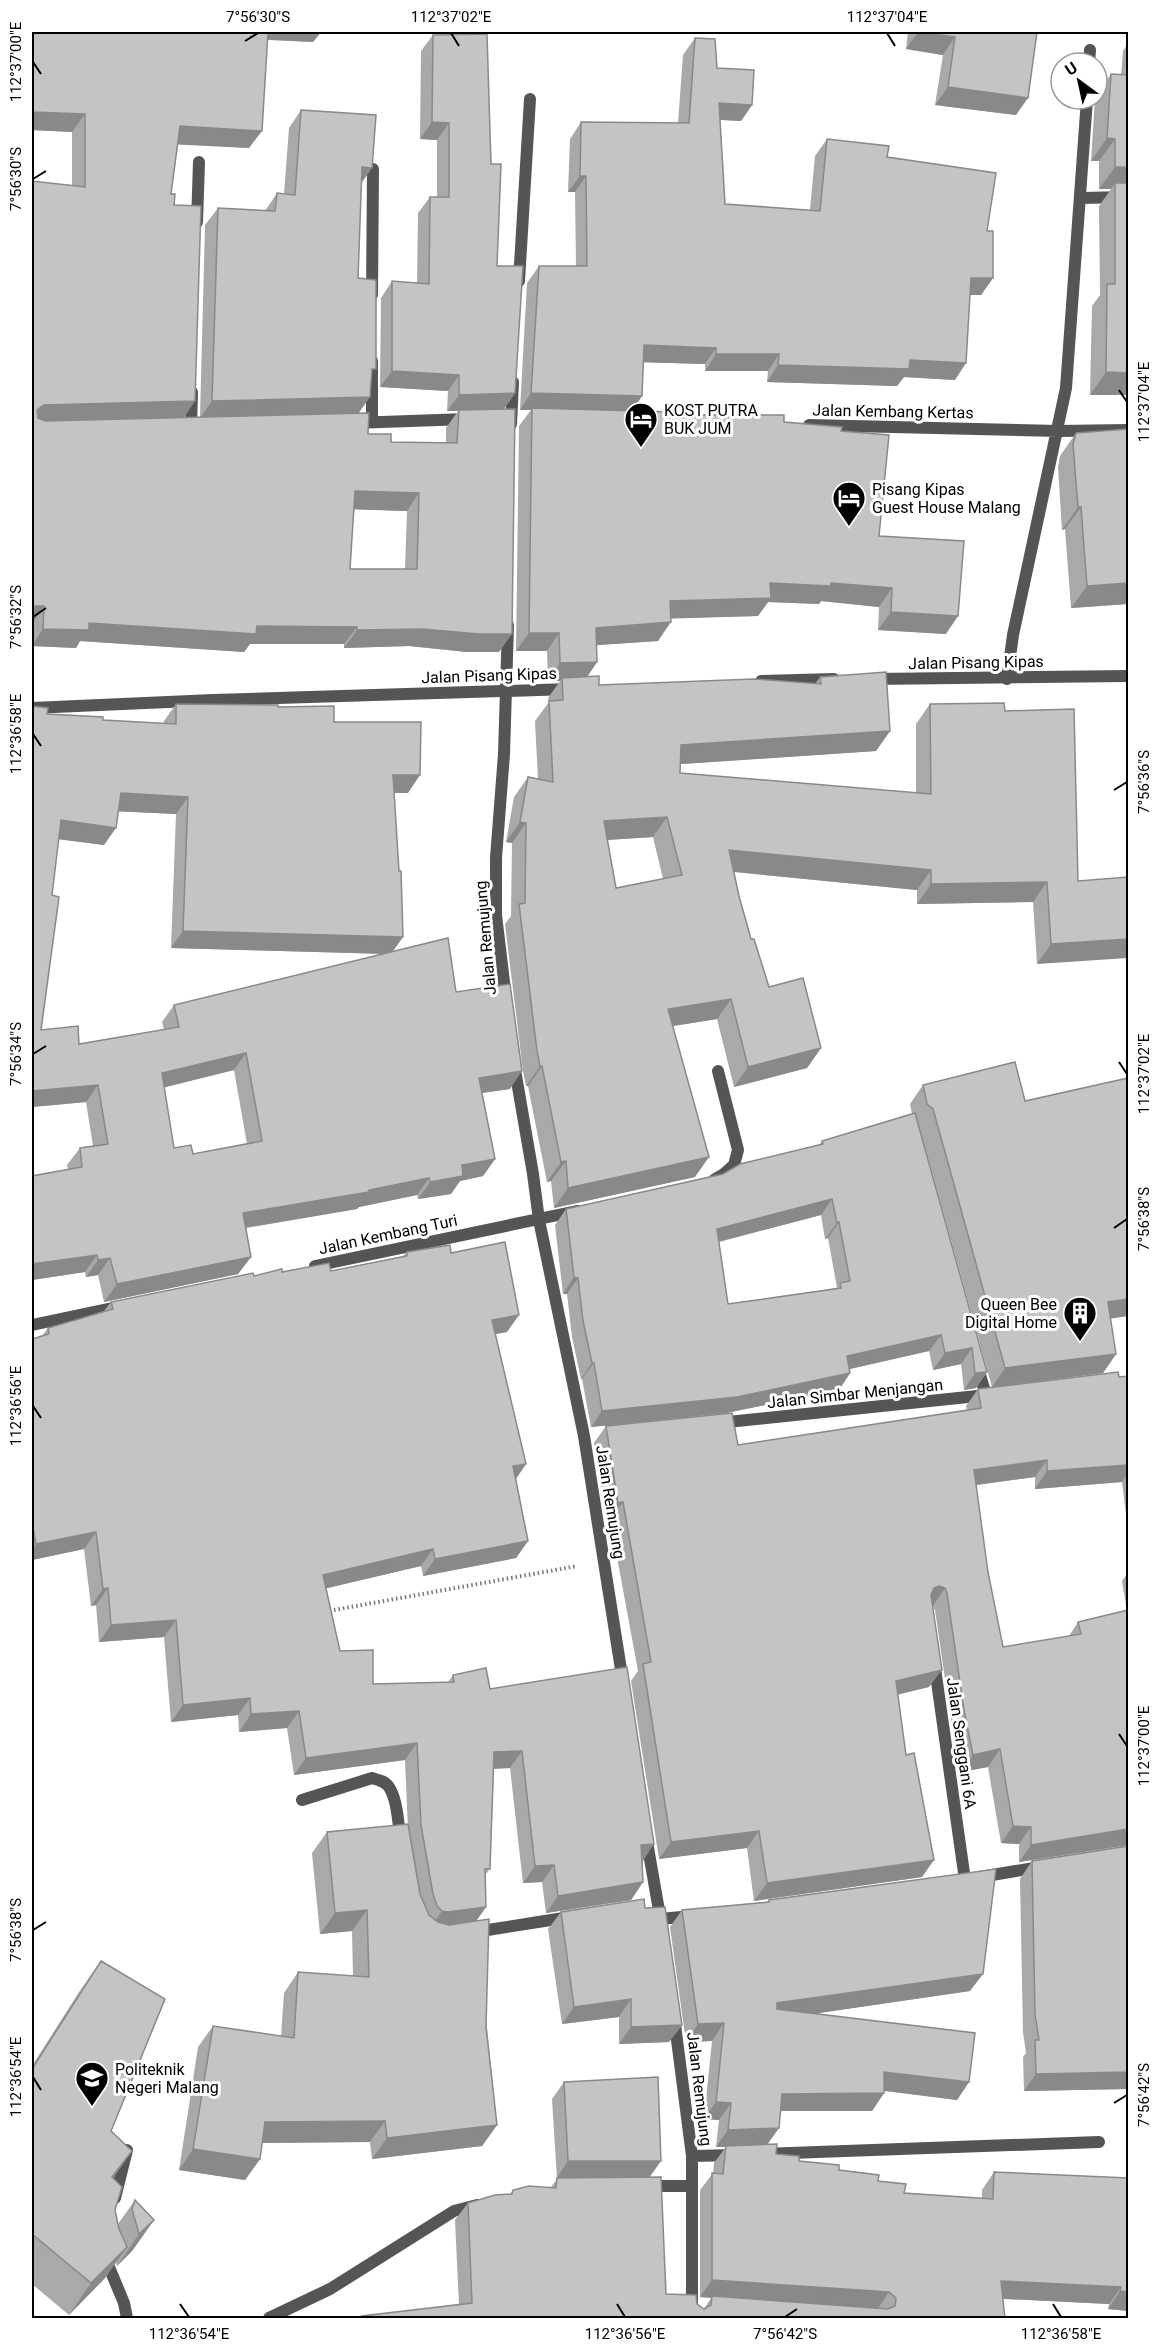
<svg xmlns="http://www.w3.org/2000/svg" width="1160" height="2350" viewBox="0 0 1160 2350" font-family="Roboto,sans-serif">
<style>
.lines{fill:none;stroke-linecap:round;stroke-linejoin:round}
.path{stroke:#777;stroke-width:4;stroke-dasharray:1.5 3;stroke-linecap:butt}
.service{stroke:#555;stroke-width:12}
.minor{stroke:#555;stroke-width:12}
.tertiary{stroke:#555;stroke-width:12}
.wall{fill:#a9a9a9;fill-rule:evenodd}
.shaded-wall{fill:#898989}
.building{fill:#c4c4c4;stroke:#898989;stroke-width:1.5;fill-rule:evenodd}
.ticks{fill:none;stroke:#000;stroke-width:2}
.labels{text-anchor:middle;stroke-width:6;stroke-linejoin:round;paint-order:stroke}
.poi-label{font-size:16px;fill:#000;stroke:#fff;text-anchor:start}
.street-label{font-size:16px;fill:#000;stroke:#fff}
.neatline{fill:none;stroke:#000;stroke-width:2}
.ticks-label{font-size:15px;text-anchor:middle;fill:#000}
</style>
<rect width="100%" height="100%" fill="#fff"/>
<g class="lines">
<path class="path" d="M334 1610 577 1566"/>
<path class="service" d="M115 2198 127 2150
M104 2255 124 2303 127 2318"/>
<path class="minor" d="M1089 63 1090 50
M1081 198 1128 197
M197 222 199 162
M519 281 530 99
M372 295 373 169
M372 422V361
M353 423 467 419
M511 424 513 382
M809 425 1059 431 1128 430
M191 427 192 392
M1007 679 1013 635 1066 388 1087 99
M506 999 496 915V858L504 754 508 625
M514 1064 533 1174 539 1220 584 1436 623 1682
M714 1180 724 1174 734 1165 738 1150 718 1071
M315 1266 577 1211
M32 1325 122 1306
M977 1365 986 1395
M718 1423 987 1395
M934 1661 965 1880
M302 1800 372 1778C379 1780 385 1781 389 1787 398 1801 398 1825 401 1841
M646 1836 661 1922
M980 1877 1040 1867
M660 1919 692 1916
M475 1932 570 1917
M674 2017 692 2156V2318
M759 2154 1099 2142
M692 2156 736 2155
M646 2186H692
M269 2318 330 2289 454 2211 477 2205"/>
<path class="tertiary" d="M872 679 1128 676
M761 681 834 679
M32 708 213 700 570 689"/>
</g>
<path class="wall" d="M32 32H321L313 42 267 40 249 148 178 144 171 194 174 205 184 418 200 417 205 225 218 208 265 211 277 193 284 194 289 128 301 110 361 184 358 278 372 375 359 413 368 434 391 442 446 443V428L458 411H447L448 391 380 387 381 298 392 281 417 283 418 213 430 197H437V140L420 139 421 51 433 35 491 164 497 266 515 393 504 409 499 652H467L409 646 344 648V644H250L244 652 80 641 76 648 32 646V181L72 185V132L32 130ZM354 509 407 511 405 569H350Z
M908 32H1037L1016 115 935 105 943 55 906 49Z
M695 38 717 68 752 105 741 121 720 120 725 204 810 210 815 156 827 139 887 157 987 231 993 278 981 295H970L955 380 904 377 897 386 767 382 768 371H705V364L643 362 632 411 674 415 784 422 841 431 879 536 946 634 878 630 879 607 821 601 819 604 768 602 758 616 671 618 658 641 597 645V662L587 677 599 685 815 684 820 677 890 731 876 751 680 764V773L916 793V724L930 704 1005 711 1078 881 1128 877 1037 964 1033 902 917 904V890L734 872 739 896 751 939 769 987 821 1048 807 1068 734 1087 717 1019 673 1026 695 1177 554 1208 551 1181 547 1182 528 1086H526L523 1071 505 924 511 916 512 843 506 842 514 797 528 777 538 779 535 721 549 702 548 698 560 681H548L547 651H516L519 426 531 410H520L527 283 539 266H576L575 192H568L570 139 581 122 678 123 683 55ZM653 837 663 879 616 888 607 840Z
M1128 43V395H1090L1092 306 1100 295 1099 206 1111 189H1099V161H1091L1095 99H1097V94L1111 74 1121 75 1123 51Z
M1076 433 1128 604 1071 608 1065 529 1062 530 1058 467 1060 456Z
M176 704 278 707 334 722 408 793H394L403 937 392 952 456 992 510 1089 482 1093 495 1159 483 1176 460 1181 451 1194 418 1199 417 1195 359 1207 357 1209 246 1228 251 1257 238 1274 104 1302 98 1275 86 1277 85 1272 32 1280V1176L68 1170 67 1165 80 1148 93 1146 86 1102 32 1107 47 714 103 720 164 723V721ZM118 811 176 814 171 948 384 954 174 1005 162 1022 164 1030 79 1044 41 1030 52 895 58 839 104 845ZM234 1070 247 1144 193 1154 174 1148 164 1087Z
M1128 1078V1316L1110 1318 1116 1354 1103 1373 992 1387 920 1128 987 1372 976 1388 964 1390 961 1364 933 1370 929 1351 850 1369V1373L839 1390 726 1413 591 1427 582 1379H581L572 1337 567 1294H563L555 1225 566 1209 723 1174 820 1144 822 1141 912 1114 910 1104 923 1085 1025 1101ZM821 1215 825 1239 828 1238 837 1288 728 1304 719 1242Z
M407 1252 451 1253 507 1332 495 1334 526 1464 516 1479 528 1541 516 1558 423 1576 421 1566 326 1588 340 1651 373 1684 448 1682 453 1675 490 1689 643 1861V1882L631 1900 546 1913 542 1882 523 1883 510 1768 494 1769 490 1869 485 1875 486 1907 476 1921 497 2125 482 2146 372 2159 370 2142 262 2143 260 2159 245 2180 179 2170 198 2047 213 2026 281 2037 284 1993 298 1972 353 1976 352 1931 320 1934 312 1853 327 1832 408 1829 405 1760 294 1775 287 1728 239 1732 238 1715 171 1722 164 1637 99 1642 96 1605 91 1606 84 1549 32 1560V1339L42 1336 48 1328 104 1311 111 1302 254 1276 282 1272 331 1271 403 1256Z
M1128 1376V1514H1126L1122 1482 1035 1489V1477L976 1485 988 1572 1003 1647 1069 1636 1078 1622 1127 1611 1122 1581 1128 1572V1845L1019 1862V1844L1001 1843 988 1767 961 1772 952 1727 935 1610 932 1605 929 1687 898 1694 922 1877 754 1901 747 1848 659 1859 631 1681 638 1671 610 1519 606 1520 594 1443 606 1426 738 1445 967 1410 966 1406 978 1389Z
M1128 1846V2089L1024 2091 1023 2057 1026 2053 1023 2032 1020 1879 1032 1861Z
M769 1900 970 1991 817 2013 969 2082 957 2100 884 2091V2093L872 2111H780L767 2145 776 2154 799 2161 839 2170 878 2181 904 2193 982 2198V2190L994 2172 1128 2178V2311L1108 2309 1109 2304 1003 2299 1005 2319H361L362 2316 459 2305 455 2220 468 2203 510 2194 513 2190 551 2187 557 2179 552 2099 564 2082 649 2177 666 2294 697 2304 704 2309 711 2298 700 2297V2190L713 2173 714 2163 726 2147H716L719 2120 704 2119 712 2041 686 2042 670 1927 682 1910 767 1902Z
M645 1908 682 2025 669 2042 619 2044V2017L562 2024 548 1929 561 1912Z
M101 1961 115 2210 118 2224 135 2200 154 2220 132 2251 117 2266 116 2262 105 2278 69 2315 32 2284V2066L79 1992Z"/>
<path class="shaded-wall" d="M261 32H321L313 42 256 39Z
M918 32 955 37 943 55 906 49Z
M948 87 1028 98 1016 115 935 105Z
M719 103 752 105 741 121 707 119Z
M32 112 85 114 72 132 32 130Z
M432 122 449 123 437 140 420 139Z
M180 126 262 131 249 148 168 144Z
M1107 138 1115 139 1099 161H1091Z
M362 167 372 168 360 185Z
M1115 167H1128V189L1115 183 1111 189H1099Z
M580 176H586L575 192H568Z
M971 278H993L981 295H959Z
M644 345 716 348 705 364 632 362Z
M716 354H779L768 371H705Z
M910 360 966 363 955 380 904 377 897 386 767 382 778 365Z
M392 371 459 375 448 391 380 387Z
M1106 372 1128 373V395H1090Z
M515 393 503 410 447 411 459 395Z
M531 393 642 396 631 413 532 408 531 410H520Z
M370 397 358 414 200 418 212 401Z
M195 401 183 419 32 423 37 410 44 405Z
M355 491 419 493 407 511 342 509Z
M1078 507H1081L1065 529 1062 530Z
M770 583H831L892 588 879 607 821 601 819 604 768 602 758 616 657 619 670 601Z
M1128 583V604L1071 608 1087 586Z
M32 606H44L32 624Z
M891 612 958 616 946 634 878 630Z
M671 622 658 641 584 646 596 628Z
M89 623 257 626 357 627 344 644H250L244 652 80 641 76 648 32 646V645L43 629Z
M422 629 512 634 499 652H467L409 646 344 648 357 630Z
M529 633H559L547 651H516Z
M597 662 585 680 562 678 560 681H548L560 663Z
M890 731 876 751 667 765 681 745Z
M393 775H420L408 793H381Z
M121 793 188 797 176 814 109 811Z
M667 817 653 837 590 841 604 821Z
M61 820 116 828 104 845 49 838Z
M520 822 526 823 512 843 506 842Z
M729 850 931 870 917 890 715 870Z
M1047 882 1033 902 917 904 931 884Z
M183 931 403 937 391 954 171 948Z
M1128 939V958L1037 964 1051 944Z
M731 999 717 1019 654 1029 668 1009Z
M821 1048 807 1068 734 1087 748 1067Z
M246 1053 234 1070 150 1091 162 1073Z
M540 1066H542L528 1086H526Z
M522 1071 510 1089 467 1095 479 1078Z
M98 1085 86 1102 32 1107V1091Z
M709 1157 695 1177 554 1208 568 1188Z
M495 1159 483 1176 460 1181 451 1194 418 1199 430 1182 462 1165Z
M566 1161 551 1181 547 1182 561 1162Z
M429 1178 417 1195 359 1207 357 1209 231 1230 243 1213Z
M832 1199 821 1215 706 1245 717 1229Z
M839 1222 828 1238 825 1239 837 1223Z
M97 1255 85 1272 32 1280V1264Z
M251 1257 238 1274 104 1302 117 1284Z
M110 1258 98 1275 86 1277 98 1260Z
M574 1277 578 1278 567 1294H563Z
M1128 1299V1316L1095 1321 1108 1302Z
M519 1315 507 1332 480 1337 492 1320Z
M941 1335 929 1351 836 1372 847 1356Z
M972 1348 961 1364 933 1370 945 1353Z
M1116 1354 1103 1373 992 1387 1005 1368Z
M592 1363H594L582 1379H581Z
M987 1372 976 1388 964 1390 975 1373Z
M850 1373 839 1390 726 1413 591 1427 602 1411Z
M1047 1460 1035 1477 961 1487 974 1470Z
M526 1464 514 1481 513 1466Z
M1128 1465V1473L1122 1482 1035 1489 1047 1471Z
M623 1502 610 1519 606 1520 618 1503Z
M96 1532 84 1549 32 1560V1551L36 1544Z
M528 1541 516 1558 423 1576 435 1559Z
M433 1549 421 1566 311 1592 323 1575Z
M939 1586 945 1588 933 1606 926 1603 934 1588Z
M108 1588 96 1605 91 1606 103 1589Z
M176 1620 164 1637 99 1642 111 1625Z
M942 1670 929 1687 884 1698 896 1681Z
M250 1698 238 1715 171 1722 183 1705Z
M299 1711 287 1728 239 1732 251 1714Z
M417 1743 405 1760 294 1775 306 1758Z
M1000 1749 988 1767 961 1772 973 1755Z
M522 1751 510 1768 482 1769 494 1752Z
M1013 1826 1031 1827 1019 1844 1001 1843Z
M1128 1829V1845L1019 1862 1031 1845Z
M759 1831 747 1848 659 1859 671 1842Z
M654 1844 643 1861 629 1863 641 1845Z
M934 1860 922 1877 754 1901 767 1883Z
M554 1865 542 1882 523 1883 535 1866Z
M643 1882 631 1900 546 1913 558 1896Z
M486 1907 474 1924 430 1928 442 1911Z
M367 1910 352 1931 320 1934 335 1913Z
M983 1974 970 1991 765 2021 777 2003Z
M631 1999 619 2017 562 2024 574 2007Z
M724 2023 712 2041 686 2042 698 2024Z
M682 2025 669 2042 619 2044 631 2027Z
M884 2072 969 2082 957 2100 872 2089Z
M1128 2072V2089L1024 2091 1036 2074Z
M884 2093 872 2111H770L782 2094Z
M716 2102 731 2103 719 2120 704 2119Z
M385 2121 370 2142 251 2143 265 2122Z
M497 2125 482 2146 372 2159 387 2138Z
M779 2128 767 2145 716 2147 728 2130Z
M193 2149 260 2159 245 2180 179 2170Z
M132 2151 110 2183 112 2177Z
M568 2161H661L649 2178 556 2179Z
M154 2220 132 2251 117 2266 139 2234Z
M127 2247 105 2278 69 2315 91 2283Z
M712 2280 889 2292 877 2310 700 2297Z
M1001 2281 1121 2287 1109 2304 989 2298Z
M1120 2291 1128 2292V2311L1108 2309Z"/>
<path class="building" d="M32 32H268L262 131 180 126 171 194H175L174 205 201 206 195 401 44 405 37 410 38 418 45 421 369 413 368 434H391V442L457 443 459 410 515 409 512 634H479L422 629 357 630V627L257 626 256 634 89 623V630L43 629 44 606H32V181L85 187V114L32 112ZM355 491 419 493 417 569H350Z
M918 32H1037L1028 98 948 87 955 37Z
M487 34 491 164H501L497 266H523L515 393 459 395V375L392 371V281L429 284 430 197H449V123L432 122 433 35Z
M695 38 715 39 717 68 754 70 752 105 719 103 725 204 820 211 827 139 889 146 887 157 996 173 987 231H993V278H971L966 363 910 360 909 369 778 365 779 354H716V348L644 345 642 396 531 393 539 266H587L586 176H580L581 122 689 123Z
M1111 74 1128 75V167H1115V139L1107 138Z
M301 110 376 115 372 168 362 167 358 278 376 280V369H372L370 397 212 401 218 208 275 211 277 193 295 195Z
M1115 183H1128V373L1106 372 1107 284H1115Z
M532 408 674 412V415H784V422L842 427 841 431 889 435 879 536 964 541 958 616 891 612 892 588 831 583V586L770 583 771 598 670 601 671 622 596 628 597 662 560 663 559 633H529Z
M1128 429V583L1087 586 1081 507H1078L1073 444 1076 433Z
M886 672 890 731 681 745 680 773 931 794 930 704 1004 703 1005 711 1074 709 1078 881 1128 877V939L1051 944 1047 882 931 884V870L729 850 739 896 751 939H754L769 987 803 978 821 1048 748 1067 731 999 668 1009 709 1157 568 1188 566 1161 561 1162 542 1066H540L537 1051 519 904 525 903 526 823 520 822 528 777 553 782 549 701 563 700 562 678 599 676V685L754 679 821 684 820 677ZM667 817 682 875 616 888 604 821Z
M176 704 278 705V707L334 706V722H421L420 775H393L399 871H401L403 937 183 931 188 797 121 793 116 828 61 820 52 895 59 897 41 1030 78 1026 79 1044 179 1027 174 1005 448 938 456 992 510 984 522 1071 479 1078 495 1159 462 1165 463 1176 430 1182 429 1178 369 1190V1192L243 1213 251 1257 117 1284 110 1258 98 1260 97 1255 32 1264V1176L82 1167 80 1148 108 1144 98 1085 32 1091V706L48 708 47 714 103 717V720L176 724ZM246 1053 262 1141 193 1154 191 1145 174 1148 162 1073Z
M1015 1062 1025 1101 1128 1078V1299L1108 1302 1116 1354 1005 1368 933 1109 927 1104 923 1085Z
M915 1113 987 1372 975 1373 972 1348 945 1353 941 1335 847 1356 850 1373 737 1397 602 1411 594 1363H592L583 1321 578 1278 574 1277 566 1209 723 1174 740 1164 823 1144 822 1141ZM832 1199 837 1223 839 1222 850 1281 840 1283 841 1288 728 1304 717 1229Z
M505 1242 519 1315 492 1320 526 1464 513 1466 528 1541 435 1559 433 1549 323 1575 340 1651 373 1650V1684L454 1682 453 1675 486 1668 490 1689 627 1667 654 1844 641 1845 643 1882 558 1896 554 1865 535 1866 522 1751 494 1752 490 1869H485L486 1907 448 1912 442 1911 437 1906 433 1894 421 1825 417 1743 306 1758 299 1711 251 1714 250 1698 183 1705 176 1620 111 1625 108 1588 103 1589 96 1532 36 1544 32 1523V1339L49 1334 48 1328 113 1309 111 1302 253 1273 254 1276 282 1269V1272L329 1263 331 1271 407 1256V1252L450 1245 451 1253Z
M1118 1372 1119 1377 1128 1376V1465L1047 1471V1460L974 1470 988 1572 1003 1647 1081 1634 1078 1622 1128 1610V1829L1031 1845V1827L1013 1826 1000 1749 973 1755 964 1710 947 1593 945 1588 939 1586 934 1588 931 1595 942 1670 896 1681 906 1755 914 1753 934 1860 767 1883 759 1831 671 1842 643 1664 651 1662 623 1502 618 1503 606 1426 732 1413 738 1445 981 1408 978 1389Z
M408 1824 420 1894 429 1915 438 1922 449 1925 489 1919 486 2027 497 2125 387 2138 385 2121 265 2122 260 2159 193 2149 213 2026 294 2038 298 1972 369 1977 367 1910 335 1913 327 1832Z
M1128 1846V2072L1036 2074 1035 2040H1039L1035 2014 1032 1861Z
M996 1869 983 1974 777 2003V2009L975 2033 969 2082 884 2072V2093L782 2094 779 2128 728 2130 731 2103 716 2102 724 2023 698 2024 682 1910 769 1902V1900Z
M644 1899 645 1908 665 1907 682 2025 631 2027V1999L574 2007 561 1912Z
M101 1961 165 1999 111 2131 132 2151 112 2177 122 2187 115 2210 119 2229 127 2247 91 2283 32 2234V2069Z
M658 2077 661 2161H568L564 2082Z
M777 2144 776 2154 799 2156V2161L839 2165V2170L879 2175 878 2181 906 2184 904 2193 993 2199 994 2172 1128 2178V2292L1120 2291 1121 2287 1001 2281 1005 2319H363L362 2316 472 2303 468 2203 495 2195 512 2194 513 2190 529 2186 556 2188 557 2178H559L661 2177 666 2294 696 2295 697 2304 704 2309 711 2305 712 2296 888 2309 895 2306 896 2298 889 2292 712 2280V2173L723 2174 726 2146Z
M135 2200 154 2220 139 2234 132 2209Z"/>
<path class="ticks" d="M451 33 459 46M887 33 895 46M245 41 258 33M33 62 41 74M33 179 46 171M1119 390 1127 402M33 617 46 608M33 734 41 746M1114 790 1127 782M33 1054 46 1046M1119 1062 1127 1074M1114 1228 1127 1219M33 1406 41 1418M1119 1734 1127 1746M33 1930 46 1922M33 2077 41 2090M1114 2103 1127 2095M180 2304 189 2317M617 2304 625 2317M1053 2304 1061 2317M785 2317 797 2309"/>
<defs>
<symbol id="hotel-pin" viewBox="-11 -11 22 30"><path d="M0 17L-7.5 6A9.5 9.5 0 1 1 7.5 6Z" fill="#000" stroke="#fff"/><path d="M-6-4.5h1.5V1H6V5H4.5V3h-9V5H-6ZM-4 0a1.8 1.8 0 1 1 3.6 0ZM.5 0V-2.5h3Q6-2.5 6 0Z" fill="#fff"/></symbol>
<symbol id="building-pin" viewBox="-11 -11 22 30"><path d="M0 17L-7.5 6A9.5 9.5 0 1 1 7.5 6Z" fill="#000" stroke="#fff"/><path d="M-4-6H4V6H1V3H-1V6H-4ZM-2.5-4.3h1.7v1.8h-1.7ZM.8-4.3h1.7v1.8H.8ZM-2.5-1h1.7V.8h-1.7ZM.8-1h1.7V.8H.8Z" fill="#fff"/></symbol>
<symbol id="university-pin" viewBox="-11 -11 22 30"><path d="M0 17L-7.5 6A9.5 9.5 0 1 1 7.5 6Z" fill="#000" stroke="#fff"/><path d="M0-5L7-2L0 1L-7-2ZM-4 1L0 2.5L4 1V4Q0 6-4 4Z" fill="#fff"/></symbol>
</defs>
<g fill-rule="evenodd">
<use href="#hotel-pin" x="622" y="400" width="38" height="52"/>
<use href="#hotel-pin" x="830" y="479" width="38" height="52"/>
<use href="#building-pin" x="1061" y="1294" width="38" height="52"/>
<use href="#university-pin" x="73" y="2059" width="38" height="52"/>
</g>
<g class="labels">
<g class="poi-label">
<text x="664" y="416">KOST PUTRA<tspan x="664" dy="18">BUK JUM</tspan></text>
<text x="872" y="495">Pisang Kipas<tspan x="872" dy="18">Guest House Malang</tspan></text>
<text x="1057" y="1310" text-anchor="end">Queen Bee<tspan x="1057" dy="18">Digital Home</tspan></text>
<text x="115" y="2075">Politeknik<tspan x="115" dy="18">Negeri Malang</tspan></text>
</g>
<g class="street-label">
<text transform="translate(893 411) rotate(1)" y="6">Jalan Kembang Kertas</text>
<text transform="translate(976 662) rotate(-1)" y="6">Jalan Pisang Kipas</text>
<text transform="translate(489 675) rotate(-2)" y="6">Jalan Pisang Kipas</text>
<text transform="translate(485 938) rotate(-95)" y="6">Jalan Remujung</text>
<text transform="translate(388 1234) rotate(-12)" y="6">Jalan Kembang Turi</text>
<text transform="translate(855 1393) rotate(-6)" y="6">Jalan Simbar Menjangan</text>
<text transform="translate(611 1502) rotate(81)" y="6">Jalan Remujung</text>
<text transform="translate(962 1743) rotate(82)" y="6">Jalan Senggani 6A</text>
<text transform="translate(700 2089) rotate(83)" y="6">Jalan Remujung</text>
</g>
</g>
<rect width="1160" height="2350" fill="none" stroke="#ffffff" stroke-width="66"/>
<g transform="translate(1079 81) rotate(327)"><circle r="28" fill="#ffffff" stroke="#999999" stroke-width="1.5"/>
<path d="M0-4.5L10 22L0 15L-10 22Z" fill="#000000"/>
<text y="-9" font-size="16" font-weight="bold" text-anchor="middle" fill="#000000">U</text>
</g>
<rect x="33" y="33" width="1094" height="2284" class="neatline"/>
<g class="ticks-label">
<text x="258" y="22">7°56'30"S</text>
<text x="451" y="22">112°37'02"E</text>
<text x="887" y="22">112°37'04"E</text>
<text transform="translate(16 62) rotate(-90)" y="5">112°37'00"E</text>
<text transform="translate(16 179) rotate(-90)" y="5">7°56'30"S</text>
<text transform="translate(1144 402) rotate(-90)" y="5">112°37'04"E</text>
<text transform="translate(16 617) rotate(-90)" y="5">7°56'32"S</text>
<text transform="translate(16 734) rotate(-90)" y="5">112°36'58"E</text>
<text transform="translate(1144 782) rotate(-90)" y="5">7°56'36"S</text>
<text transform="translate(16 1054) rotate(-90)" y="5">7°56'34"S</text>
<text transform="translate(1144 1074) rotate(-90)" y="5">112°37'02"E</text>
<text transform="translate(1144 1219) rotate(-90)" y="5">7°56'38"S</text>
<text transform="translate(16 1406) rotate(-90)" y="5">112°36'56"E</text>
<text transform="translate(1144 1746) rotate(-90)" y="5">112°37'00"E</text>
<text transform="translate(16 1930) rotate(-90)" y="5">7°56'38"S</text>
<text transform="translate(16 2077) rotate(-90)" y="5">112°36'54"E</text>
<text transform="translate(1144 2095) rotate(-90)" y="5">7°56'42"S</text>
<text x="189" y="2339">112°36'54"E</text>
<text x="625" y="2339">112°36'56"E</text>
<text x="785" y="2339">7°56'42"S</text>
<text x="1061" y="2339">112°36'58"E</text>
</g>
</svg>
